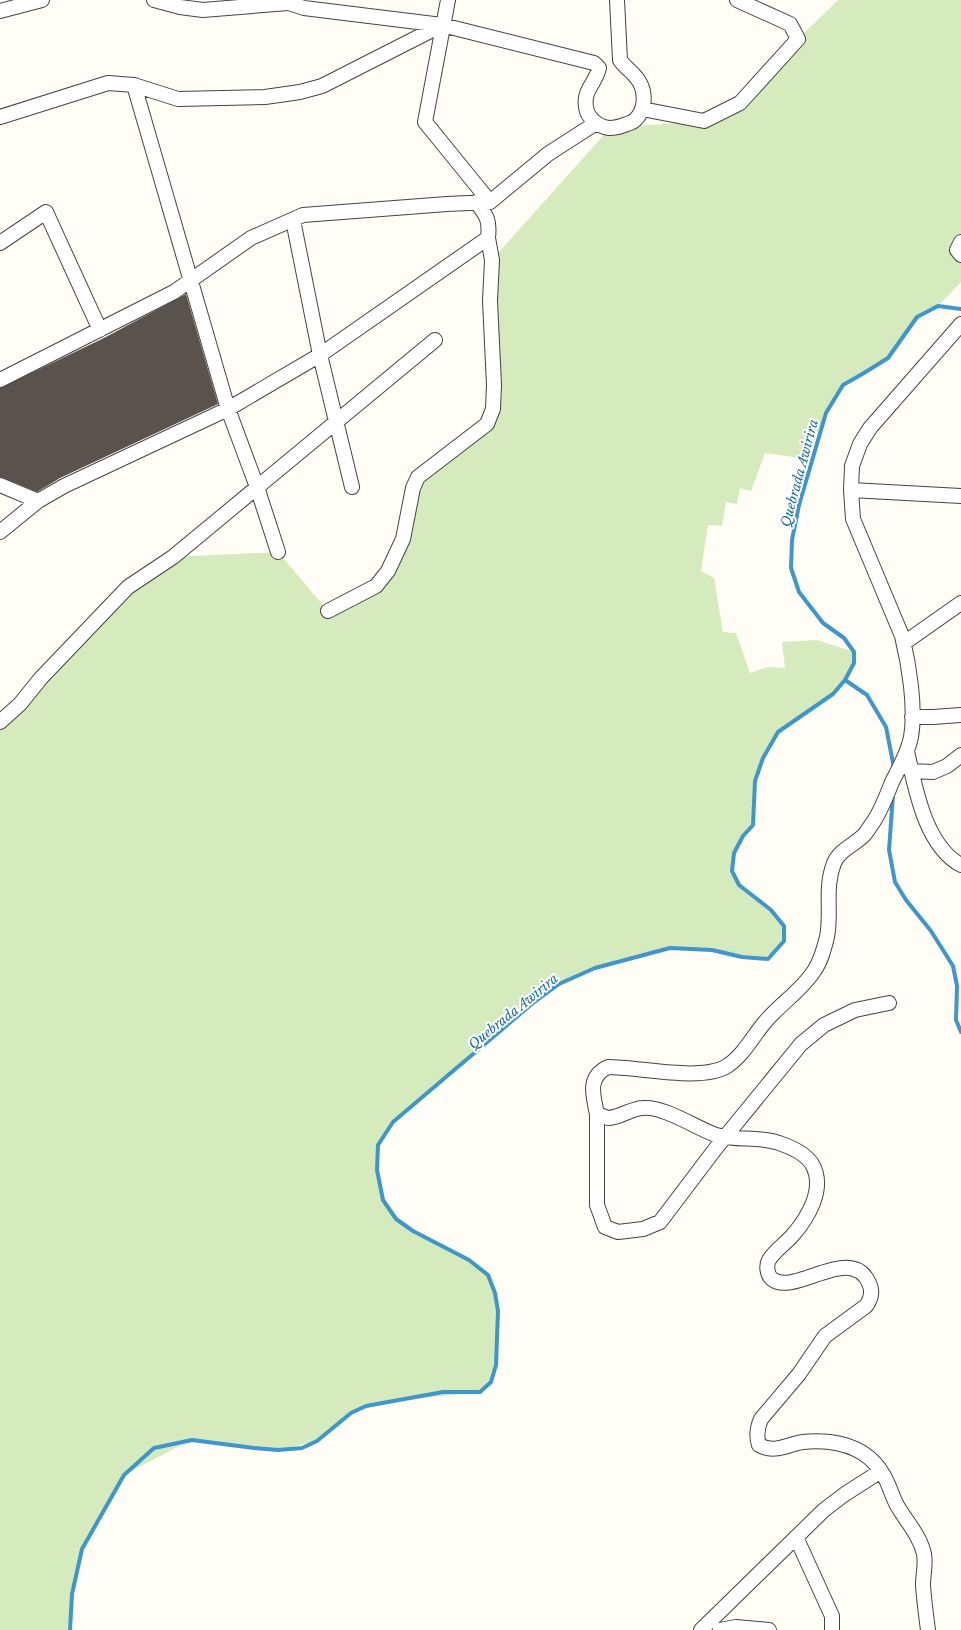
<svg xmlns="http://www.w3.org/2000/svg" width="961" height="1630" viewBox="0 0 961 1630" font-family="'Libre Baskerville',serif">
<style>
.green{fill:#d5ebbd}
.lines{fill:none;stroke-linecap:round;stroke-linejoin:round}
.stream{stroke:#3f96cf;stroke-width:4}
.building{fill:#5a524d}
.minor-casing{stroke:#444;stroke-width:16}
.minor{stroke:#fff;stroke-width:14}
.labels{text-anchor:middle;stroke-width:4;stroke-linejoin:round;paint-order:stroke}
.water-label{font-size:13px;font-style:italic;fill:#1768a6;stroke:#fff}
</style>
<rect width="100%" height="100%" fill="#fffdf5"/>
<path class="green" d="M838 0H961V282L938 306 917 317 888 358 843 385 826 413 807 459 765 453 751 491 740 488 737 504 726 502 722 526 708 525 701 571 714 578 723 632 736 633 750 673 768 667 785 668 782 642 817 640 854 652V663L845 680 833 694 778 732 763 758 755 781 753 825 743 836 734 853 732 871 739 885 771 910 784 926V941L768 959 742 957 712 950 670 949 595 968 559 984 533 1003 393 1122 378 1145 377 1170 383 1200 396 1219 413 1231 469 1260 488 1275 495 1293 498 1311 496 1365 491 1382 480 1392 386 1402 351 1413 317 1441 278 1450 254 1448 191 1440 124 1475 82 1549 72 1594 70 1630H0V722L128 587 173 557 278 552 328 611 388 571 413 488 487 424 492 260 610 128 704 121 740 103 798 39Z"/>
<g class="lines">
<path class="stream" d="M845 680 867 695 886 727 894 768
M893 795 889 850 895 882 906 900 931 931 953 966 957 986 956 1020 961 1032
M70 1630 72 1594 82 1549 124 1475 154 1448 192 1440 254 1448 278 1450 302 1448 317 1441 351 1413 366 1406 443 1392H480L491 1382 496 1365 498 1311 495 1293 488 1275 469 1260 413 1231 396 1219 383 1200 377 1170 378 1145 393 1122 533 1003 559 984 595 968 670 948 712 950 742 957 768 959 784 941V926L771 910 739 885 732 871 734 853 743 836 753 825 755 781 763 758 778 732 833 694 845 680 854 663V652L844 638 823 623 799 592 791 568 792 540 799 505 826 413 843 385 864 373 888 358 917 317 938 306 961 309"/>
</g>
<path class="building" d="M186 294 218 404 60 478 37 492 0 477V388L104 338Z"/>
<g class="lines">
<defs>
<path id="minor" d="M154 0 180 7 203 10 288 3
M280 0 304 8 442 25 594 63 599 68C596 83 583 90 586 107 587 118 599 127 609 128 615 128 622 126 627 124 630 123 633 122 635 120 645 111 646 94 640 83 634 72 626 69 620 60L617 0
M448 0 425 122 490 202
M0 11 42 0
M134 85 178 99 265 97 300 92 322 86 442 25
M642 109 704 121 740 103 798 39 790 24 737 0
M0 117 108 83 134 85 228 409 257 487 278 552
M293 220 320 355 352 487
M961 242 957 250 961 255
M0 243 46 212 100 330
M0 380 174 292 251 238 303 215 447 204 490 202 548 154 596 123
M0 485 38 501
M851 490 961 496
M0 532 38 501 64 486 228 409 320 355 488 238C490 220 487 216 476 202
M328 611 376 586 388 571 403 539 413 488 418 477 487 424 493 409 494 385 490 301 492 260 488 238
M904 643 961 603
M912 717H933L961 715
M0 722 20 704 41 678 128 587 173 557 435 340
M907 751C915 787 925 846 961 865
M911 771 933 772 947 766 961 755
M597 1114V1205L605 1227 618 1232 643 1229 660 1222 716 1148 801 1044 824 1025 855 1010 889 1003
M796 1537 832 1616V1630
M701 1630 824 1510 845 1494 881 1471
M720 1630 736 1627 769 1630
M928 1630C926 1615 924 1600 923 1585 923 1575 926 1564 924 1554 920 1536 907 1522 898 1507 892 1497 890 1486 884 1476 873 1456 854 1445 830 1442 821 1441 812 1441 803 1442 788 1444 775 1454 759 1445 756 1436 757 1428 761 1419L799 1374 825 1336 866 1306C871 1299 873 1291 869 1283 851 1243 794 1297 772 1279 767 1275 766 1265 769 1260 775 1250 785 1244 792 1236 808 1218 826 1188 812 1164 805 1153 791 1147 779 1143 760 1136 736 1141 716 1135 696 1128 664 1106 643 1108 632 1108 619 1118 608 1118 605 1117 600 1115 597 1114 593 1095 587 1077 608 1067 639 1067 702 1082 727 1066 743 1056 753 1036 765 1022 780 1004 801 991 814 971 821 961 824 949 827 937 832 912 824 889 834 863 840 849 855 845 865 834 868 830 871 825 874 821 881 810 887 795 892 782 899 768 908 753 911 737 916 708 909 664 902 636L853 519 851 490 852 466 860 444 870 428 961 324"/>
</defs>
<use href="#minor" class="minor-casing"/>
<use href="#minor" class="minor"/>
</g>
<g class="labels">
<g class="water-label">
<text transform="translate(799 473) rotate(-75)" y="5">Quebrada Awirira</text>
<text transform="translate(513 1011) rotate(-39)" y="5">Quebrada Awirira</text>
</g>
</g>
</svg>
